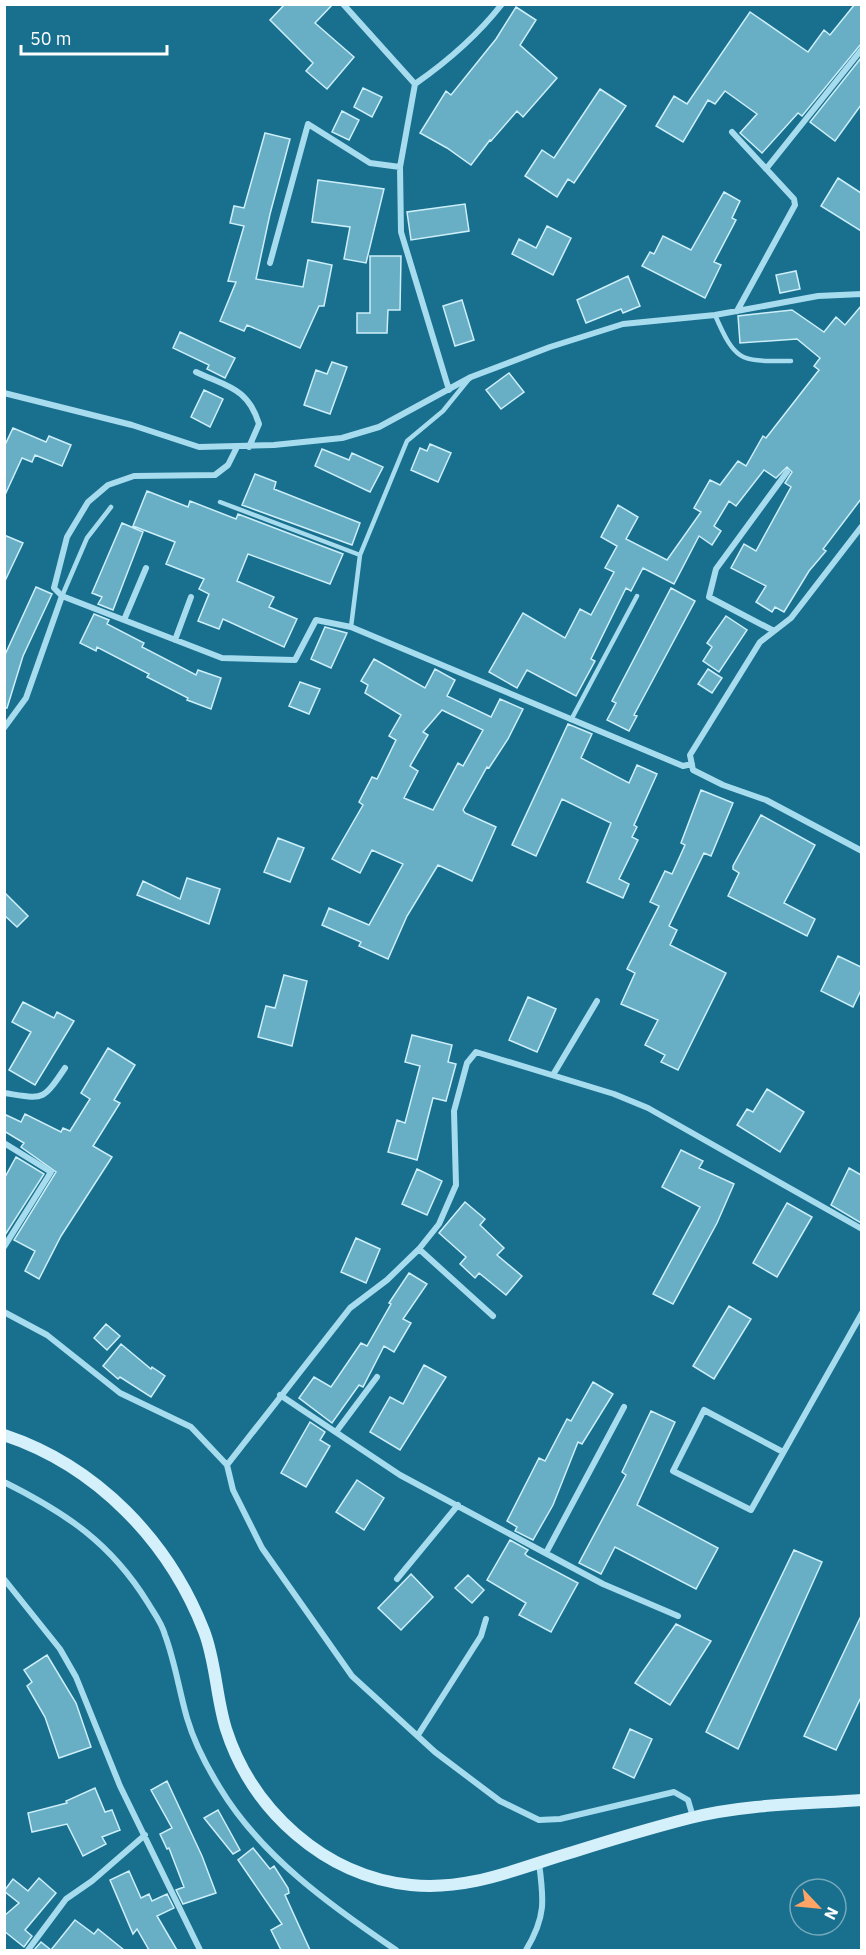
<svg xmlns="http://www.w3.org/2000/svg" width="866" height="1955" viewBox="0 0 866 1955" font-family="'IBM Plex Sans',sans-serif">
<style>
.building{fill:#68aec5;stroke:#cceffa;stroke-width:1.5;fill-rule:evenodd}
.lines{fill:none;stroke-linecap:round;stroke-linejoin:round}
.lane{stroke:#a6dcee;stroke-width:4.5}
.street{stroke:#a6dcee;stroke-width:6}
.secondary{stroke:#d4f0fa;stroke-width:12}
</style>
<rect width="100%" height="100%" fill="#196f8e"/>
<path class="building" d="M285 4H333L315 23 354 57 327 89 306 71 313 63 270 20Z
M855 4H861V44L802 116 798 113 762 153 740 133 757 114 725 91 715 104 708 100 683 142 656 126 674 96 687 104 750 12 808 52 824 30 830 35Z
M516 7 536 20 520 45 557 78 523 117 517 111 491 141 490 140 471 165 447 148 420 133 446 91 451 95 496 39Z
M861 58V105L835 141 810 122Z
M363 88 382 97 372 117 354 107Z
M600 89 626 106 574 183 568 179 557 197 525 176 542 150 554 158Z
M342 111 359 120 349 140 332 132Z
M265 133 290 139 270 214 256 279 303 287 308 260 332 265 324 306H319L300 348 247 325 244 331 220 321 236 282 228 281 244 226 230 223 234 206 244 208Z
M838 178 861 193V231L821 206Z
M318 180 384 189 366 263 344 259 350 227 312 222Z
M724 192 740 201 732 218 736 220 714 262 721 265 705 298 642 266 650 252 654 254 663 236 691 250Z
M465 204 469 231 411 240 407 212Z
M547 226 571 238 553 275 512 254 519 239 536 248Z
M370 256H401L400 310H388L387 333H357V313H370Z
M796 271 800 289 780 293 776 275Z
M628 276 640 306 623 313 621 309 586 323 577 300Z
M462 300 474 340 455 346 443 306Z
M861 306V499L823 549 826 551 809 571 784 612 775 607 772 612 756 602 766 586 731 568 744 544 756 551 791 487 785 483 792 472 787 467 776 478 764 470 736 506 729 501 714 526 721 531 712 545 699 536 674 584 643 568 631 591 626 588 591 659 595 661 576 696 527 670 517 688 489 672 523 613 565 638 580 609 591 615 614 572 605 568 617 546 601 537 618 505 638 517 626 539 667 560 701 512 694 508 710 480 720 485 738 461 746 466 763 436 766 438 819 370 814 366 820 358 797 339 740 343 738 316 792 310 824 332 836 317 845 325Z
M180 332 235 358 225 378 207 369 209 365 173 348Z
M332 362 347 367 330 414 304 405 316 370 327 374Z
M509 373 524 392 501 409 486 390Z
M204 390 223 399 210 427 191 417Z
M13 428 46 442 49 436 71 445 62 466 35 455 32 462 22 458 4 497V447Z
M430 444 451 453 438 482 411 470 420 448 427 451Z
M322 449 349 460 352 453 383 467 370 492 315 466Z
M255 474 276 482 274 489 360 523 352 545 242 505Z
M147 491 188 507 190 501 236 519 238 514 343 554 330 584 248 554 237 581 274 597 269 607 297 619 284 647 223 619 219 629 198 621 209 594 199 589 204 579 166 564 175 542 133 526Z
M122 523 143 532 113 610 98 604 102 597 92 593Z
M4 535 23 543 4 583Z
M36 587 52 594 23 656 7 708H4V657Z
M671 588 695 601 634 715 637 716 629 731 607 720 616 703 612 701Z
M94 614 109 620 107 624 144 643 142 647 196 675 198 670 221 678 211 709 187 700 188 698 147 677 149 674 97 647 96 651 80 643Z
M726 616 747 630 719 672 703 661 712 647 707 643Z
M325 627 347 633 331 668 311 659Z
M374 659 425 688 435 669 455 680 447 696 491 717 500 699 523 709 508 739 489 768 487 767 463 810 465 813 496 827 472 881 438 865 407 916 388 959 359 946 361 942 322 925 329 908 369 925 403 864 372 850 360 873 332 859 363 805 359 802 372 777 377 779 396 740 389 736 401 715 365 693 368 685 361 681ZM442 710 483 730 463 766 458 763 433 810 404 798 418 771 410 766 428 735 423 732Z
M708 669 722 678 712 693 698 684Z
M300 682 320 689 309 714 289 706Z
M568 724 592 734 581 758 629 783 637 765 657 774 634 825 637 827 632 837 638 840 619 879 629 884 623 898 587 882 611 823 562 799 536 856 512 845Z
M701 790 733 803 711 856 704 853 669 926 677 930 670 945 726 973 678 1070 661 1062 665 1055 645 1045 658 1020 621 1004 635 973 627 969 659 906 650 902 665 871 672 874 685 845 681 843Z
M761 815 815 845 784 903 815 919 807 936 728 896 739 873 733 869V866Z
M278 838 304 848 290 882 264 872Z
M187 878 220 889 209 924 137 895 143 881 180 899Z
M4 892 28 916 17 927 4 915Z
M838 956 861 967V990L853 1007 821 991Z
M284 975 307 981 292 1046 258 1037 266 1006 275 1008Z
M528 997 556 1009 537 1052 509 1040Z
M23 1002 54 1018 57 1012 74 1021 35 1085 9 1070 31 1032 12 1022Z
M412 1035 452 1045 448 1062 456 1064 446 1101 433 1098 417 1160 388 1152 397 1120 405 1123 420 1066 405 1062Z
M108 1048 135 1065 114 1100 120 1103 93 1146 112 1157 61 1236 39 1279 25 1271 35 1251 14 1240 56 1172 21 1147 24 1143 4 1131V1114L21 1122 25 1114 61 1132 63 1128 70 1131 90 1099 81 1093Z
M767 1089 804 1112 780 1152 737 1125 747 1109 753 1112Z
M681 1150 703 1161 699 1168 734 1184 717 1223 673 1304 653 1294 700 1207 662 1187Z
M16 1157 44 1174 5 1235 4 1179Z
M849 1168 861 1175V1223L831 1205Z
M417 1169 442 1181 427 1215 402 1204Z
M465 1202 485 1219 480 1225 504 1248 497 1255 522 1276 506 1295 479 1273 475 1278 460 1264 466 1257 439 1233Z
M787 1203 812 1217 777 1277 753 1263Z
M356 1238 380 1249 366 1283 341 1272Z
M409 1273 427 1284 403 1319 411 1323 394 1352 384 1346 363 1387 359 1385 332 1423 299 1398 314 1377 331 1387 361 1343 367 1346 391 1304 389 1303Z
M729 1306 751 1319 714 1379 693 1366Z
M106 1324 120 1336 107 1350 94 1338Z
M121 1344 151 1369 152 1367 165 1376 151 1397 120 1377 118 1379 103 1366Z
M424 1365 446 1377 400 1450 370 1432 390 1397 403 1404Z
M593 1382 613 1394 582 1444 578 1442 553 1505 533 1540 515 1531 517 1527 507 1521 539 1458 545 1461 567 1419 571 1421Z
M651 1411 675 1422 637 1505 718 1548 696 1589 615 1547 601 1574 579 1563 626 1475 622 1472Z
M310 1422 325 1432 320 1440 330 1446 306 1487 281 1473Z
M357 1480 384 1498 364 1530 336 1512Z
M510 1540 528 1550 525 1554 527 1556 578 1583 551 1632 519 1615 526 1603 487 1580Z
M794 1550 822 1562 738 1749 706 1732Z
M411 1574 433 1597 401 1630 378 1608Z
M468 1575 484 1590 472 1603 455 1588Z
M861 1616V1697L836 1750 804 1736Z
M676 1624 711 1641 670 1705 635 1683Z
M47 1655 76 1703 91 1747 59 1758 45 1717 27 1686 32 1682 24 1670Z
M630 1729 652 1739 634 1778 613 1768Z
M167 1781 202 1856 216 1893 183 1904 176 1890 184 1887 169 1848 167 1849 160 1834 172 1828 151 1790Z
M95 1788 105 1812 112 1810 120 1830 102 1837 106 1844 83 1856 67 1824 32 1832 28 1813 67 1803 66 1801Z
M218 1810 240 1850 233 1854 204 1818Z
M253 1848 270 1869 274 1866 288 1888 289 1893 285 1895 310 1950H281L271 1930 282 1924 238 1860Z
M129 1871 141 1898 149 1894 152 1901 167 1894 174 1908 157 1916 177 1950H149L137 1929 133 1934 110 1880Z
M39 1878 56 1893 25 1930 32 1936 24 1947 4 1931V1916L19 1903 4 1891 13 1879 28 1891Z
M75 1920 94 1934 98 1929 124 1950H34L41 1942 51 1950Z"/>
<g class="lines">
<path class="lane" d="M715 315C736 363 740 361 791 361
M220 502 360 555
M62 596 87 538 111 507
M351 627 360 555 407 441 443 411 469 379
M571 720 637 596"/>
<path class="street" d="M343 4 415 84
M732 132 794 199 795 205 737 311
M766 169 862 49
M270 263 308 124 370 163 400 167
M196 372C228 387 248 388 259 424L249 447
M449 390 401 232 400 167 415 84C448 61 477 36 502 4
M4 393 132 425 199 447 274 445 342 438 379 427 471 377 550 347 623 324 715 315 818 296 862 294
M237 447 228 465 215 475 134 476 108 485 88 502 67 537 54 588 62 596 222 658 295 660 316 620 351 627 683 766 692 764
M862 526 791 618 760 642 690 755 693 770 723 785 766 800 862 851
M124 620 146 568
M774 631 709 597 716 569 787 472
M175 640 191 597
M4 728 26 698 62 596
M553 1075 597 1001
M4 1093C44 1099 42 1102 65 1068
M4 1143 51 1172 4 1247
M419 1249 493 1316
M4 1312 47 1335 120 1393 191 1427 227 1465 233 1490 262 1548 352 1676 435 1752 500 1801 539 1820 560 1819 674 1792 688 1800 693 1817
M280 1395 400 1475 603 1584 678 1616
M336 1432 377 1377
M783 1452 704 1410 673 1471 751 1510 862 1313
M227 1465 350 1308 387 1280 419 1249 439 1224 456 1185 454 1111 467 1063 476 1052 614 1094 648 1108 862 1229
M4 1482C66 1513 111 1543 148 1603 154 1613 162 1623 165 1635 175 1662 179 1690 187 1718 194 1742 207 1767 220 1788 261 1856 331 1906 396 1950
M546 1553 624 1407
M4 1579 60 1649 76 1677 120 1786 200 1950
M397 1579 458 1505
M418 1735 481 1636 486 1619
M28 1950 66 1899 92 1881 145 1835
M526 1950C546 1917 544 1900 539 1863"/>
<path class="secondary" d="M4 1435C97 1466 169 1541 204 1631 216 1662 216 1697 226 1729 252 1810 324 1876 411 1885 470 1891 518 1868 573 1852 611 1840 651 1828 690 1818 745 1804 805 1804 862 1800"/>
</g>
<rect width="866" height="1955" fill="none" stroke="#ffffff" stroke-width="12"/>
<g transform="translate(818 1907) rotate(116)"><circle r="28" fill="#196f8e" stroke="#75a9bb" stroke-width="1.5"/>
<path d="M0-4.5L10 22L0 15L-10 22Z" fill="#ffa464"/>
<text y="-9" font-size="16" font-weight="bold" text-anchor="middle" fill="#ffffff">N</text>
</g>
<path d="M21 45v9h146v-9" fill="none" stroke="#ffffff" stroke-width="3"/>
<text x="30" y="45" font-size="18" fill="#ffffff" stroke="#196f8e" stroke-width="4.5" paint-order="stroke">50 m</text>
</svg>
